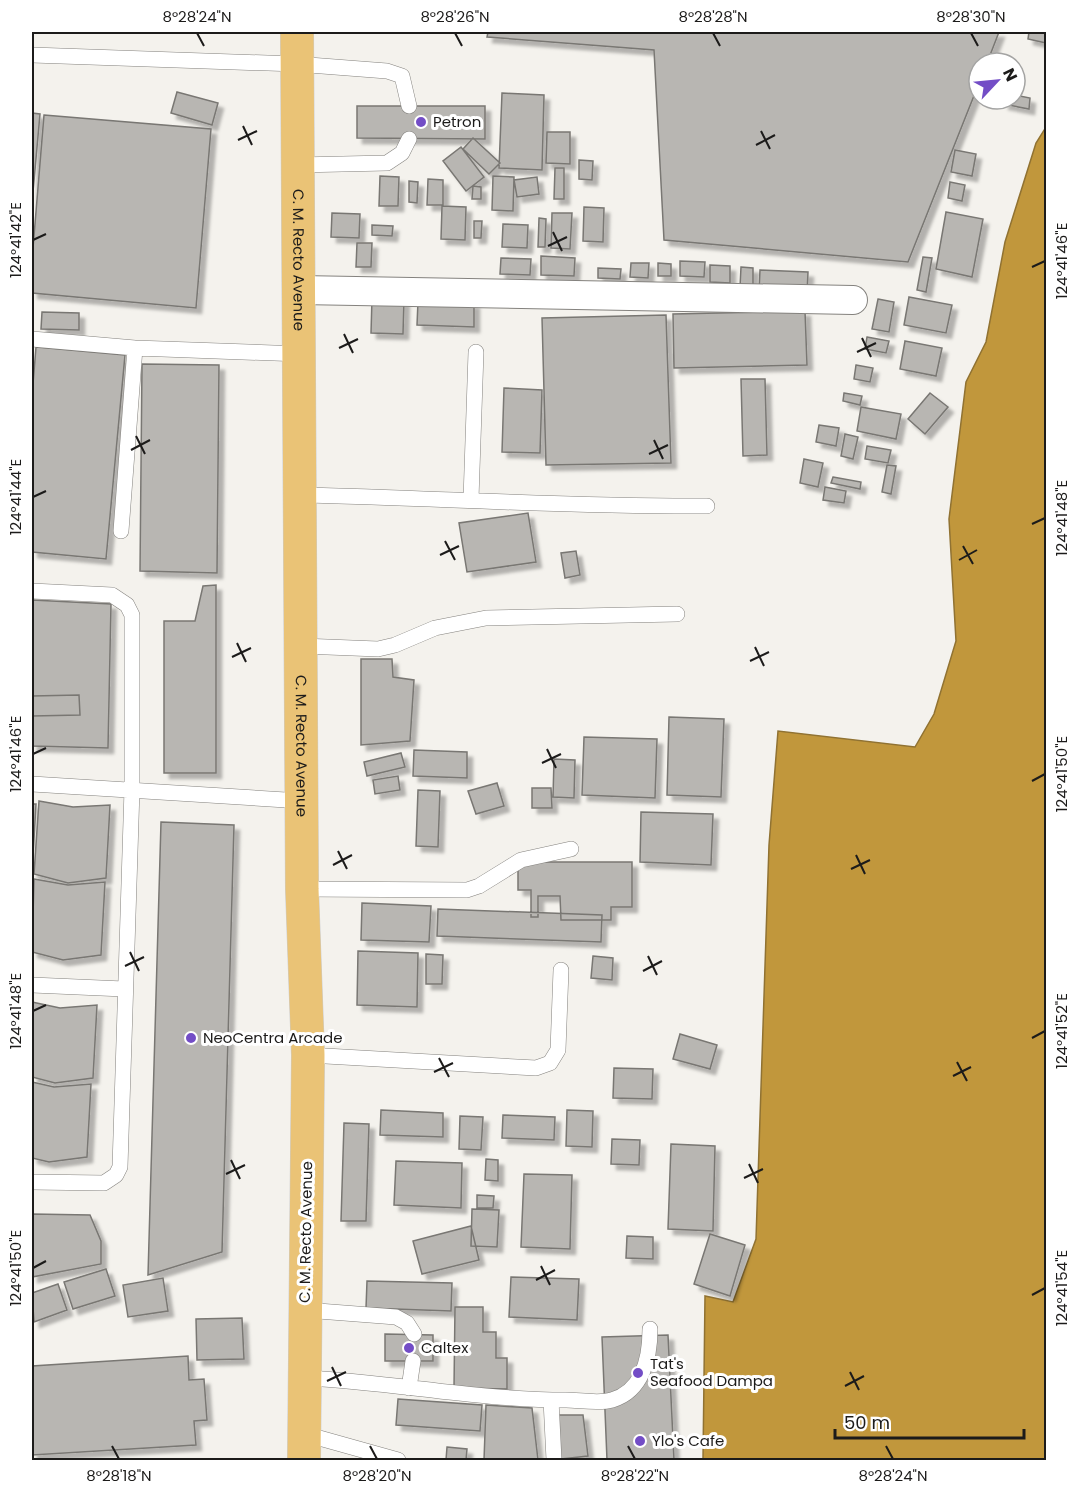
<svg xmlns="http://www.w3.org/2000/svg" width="1078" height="1492" viewBox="0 0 1078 1492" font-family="Poppins,sans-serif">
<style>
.water{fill:#c1973c;stroke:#907232;stroke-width:1.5}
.building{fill:#b8b6b2;stroke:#797773;stroke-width:1.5;filter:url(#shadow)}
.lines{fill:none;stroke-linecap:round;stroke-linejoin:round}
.lane-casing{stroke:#84827e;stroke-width:16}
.street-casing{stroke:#84827e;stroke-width:30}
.highway-casing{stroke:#cdcdcd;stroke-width:34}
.lane{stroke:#fff;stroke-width:15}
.street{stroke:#fff;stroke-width:28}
.highway{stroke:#eac376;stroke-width:33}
.ticks{fill:none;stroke:#1c1b1a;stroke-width:2}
.poi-dot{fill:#734dc6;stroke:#fff;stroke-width:2}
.labels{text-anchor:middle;stroke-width:6;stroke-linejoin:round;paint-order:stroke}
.poi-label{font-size:15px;fill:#1c1b1a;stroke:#fff;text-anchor:start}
.street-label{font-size:15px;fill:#1c1b1a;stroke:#fff}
.neatline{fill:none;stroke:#1c1b1a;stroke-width:2}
.ticks-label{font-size:15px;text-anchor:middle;fill:#1c1b1a}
</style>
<defs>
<filter id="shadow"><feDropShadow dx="5.5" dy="5.5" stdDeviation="1.5" flood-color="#0004"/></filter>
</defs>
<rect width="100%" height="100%" fill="#f4f2ed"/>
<path class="water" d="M1046 127V1460H703L705 1296 733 1302 756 1239 769 845 778 731 915 747 934 714 956 641 949 519 966 382 986 342 1005 242 1036 143Z"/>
<path class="building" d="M488 32H999L987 63H979V83L908 262 664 240 654 50 487 37Z
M1029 32H1046V43L1028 39Z
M177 92 218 103 212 125 171 113Z
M502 93 544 95 542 170 499 168Z
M1015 95 1030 98 1029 109 1003 104 1004 99H1015Z
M357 106H485V139L357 138Z
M32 113 40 114 32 203Z
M44 115 211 129 196 308 32 293V260Z
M547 132H570V164L546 163Z
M473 138 500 163 489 174 463 149Z
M461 147 484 177 466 191 443 161Z
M955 150 976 154 972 176 951 172Z
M579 160 593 161 592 180 579 179Z
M555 168H564V199H554Z
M380 176 399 177 398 206H379Z
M493 176 514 177 513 211 492 210Z
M537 177 539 194 517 197 514 180Z
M428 179 443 180V205H427Z
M409 181 418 182 417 203 409 202Z
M950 182 965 185 962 201 948 198Z
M473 186 481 187V199H472Z
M442 206 466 207 465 240 441 239Z
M584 207 604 208 603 242 583 241Z
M946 212 983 219 972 277 936 269Z
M332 213 360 214 359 238 331 237Z
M552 213H572L570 249 551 248Z
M539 218 546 219 545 247H538Z
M474 221H482L481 238H474Z
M503 224 528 225 527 248 502 247Z
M372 225 393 226 392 236 372 235Z
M357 243H372L371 267H356Z
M541 256 575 258 574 276 541 275Z
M923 257 932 258 926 292 917 290Z
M501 258 531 259 530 275 500 274Z
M680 261 705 262 704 277 680 276Z
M631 263H649L648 278 630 277Z
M658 263 671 264V276H658Z
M710 265 730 266V283L710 282Z
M741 267 753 268V288L740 287Z
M598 268 621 269 620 279 598 278Z
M760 270 808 272 807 294 759 292Z
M909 297 952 305 946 333 904 325Z
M372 298 404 300 403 334 371 333Z
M878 299 894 302 889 332 872 329Z
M418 301 474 303V327L417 325Z
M805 311 807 365 674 368 673 314Z
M42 312 79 313V330L41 329Z
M666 315 671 463 546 465 542 318Z
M867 337 889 341 886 353 865 349Z
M905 341 942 348 936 376 900 369Z
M36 347 125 355 106 559 32 552V396Z
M142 364 219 365 217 573 140 571Z
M856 365 873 368 870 382 854 379Z
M741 379H765L767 455 743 456Z
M504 388 542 390 540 453 502 452Z
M844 393 862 396 860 405 843 401Z
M930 393 948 407 925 434 908 419Z
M861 407 901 414 896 439 857 431Z
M819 425 839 428 836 446 816 442Z
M845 434 858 437 853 459 841 456Z
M867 446 891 450 888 463 865 459Z
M804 459 823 463 818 487 800 483Z
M887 465 896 466 891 494 882 492Z
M833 477 861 482 860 489 831 483Z
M825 487 846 491 844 503 823 500Z
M528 513 536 562 467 572 459 523Z
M576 551 580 575 565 578 561 553Z
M216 585V773H164V621H195L203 586Z
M32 600 111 604 108 748 32 746Z
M361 659H392L393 677 414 680 410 741 361 745Z
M79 695 80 715 32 716V696Z
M669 717 724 719 721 797 667 795Z
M584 737 657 739 655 798 582 795Z
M414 750 467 752V778L413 776Z
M401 753 405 767 367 776 364 762Z
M554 759 575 760 574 798 553 797Z
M398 776 400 790 375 794 373 780Z
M497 783 504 806 476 814 468 791Z
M532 788H551L552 808H532Z
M418 790 440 791 438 847 416 846Z
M39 801 73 807 110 805 106 878 68 883 34 874Z
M32 804H36L32 874Z
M641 812 713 814 711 865 640 862Z
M161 822 234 825 222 1252 148 1275Z
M518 862H632V907H611V920H561L560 896H538V917H531V890H518Z
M34 879 68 885 105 882 101 955 63 960 32 952Z
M362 903 431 906 429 942 361 940Z
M438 909 602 915 601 942 437 936Z
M358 951 418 953 417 1007 357 1005Z
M426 954 443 955 442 984H426Z
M593 956 613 958 612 980 591 978Z
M32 1002 60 1008 97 1005 93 1078 55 1083 32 1077Z
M680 1034 717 1045 710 1069 673 1059Z
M614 1068 653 1069 652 1099 613 1098Z
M32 1082 54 1087 91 1084 87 1157 49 1162 32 1158Z
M381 1110 443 1113V1137L380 1135Z
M567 1110 593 1111 592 1147 566 1146Z
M503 1115 555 1117 554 1140 502 1138Z
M460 1116 483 1117 481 1150 459 1149Z
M344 1123 369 1124 366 1221H341Z
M612 1139 640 1140 639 1165 611 1164Z
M671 1144 715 1146 713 1231 668 1229Z
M486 1159 498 1160V1181L485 1180Z
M396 1161 462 1163 461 1208 394 1205Z
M524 1174 572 1175 570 1249 521 1247Z
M477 1195 494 1196 493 1208H477Z
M472 1209 499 1210 497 1247 471 1246Z
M32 1214 90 1215 101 1241V1264L32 1277Z
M471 1226 479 1260 422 1274 413 1241Z
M710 1234 745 1245 730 1296 694 1284Z
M627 1236 653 1237V1259L626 1258Z
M106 1269 115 1296 73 1309 64 1282Z
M511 1277 579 1279 577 1320 509 1317Z
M163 1278 168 1311 128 1317 123 1285Z
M367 1281 452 1283 451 1311 366 1308Z
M58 1284 67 1310 34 1322 32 1293Z
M455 1307H483V1332H496V1358H507V1389L454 1388Z
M242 1318 244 1359 197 1360 196 1319Z
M385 1334 433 1335V1361H385Z
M668 1335 674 1460H607L602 1337Z
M188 1356 189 1380 204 1379 207 1420 194 1421 196 1445 32 1455V1366Z
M398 1399 482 1405 480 1431 396 1425Z
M486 1405 532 1408 538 1460H484Z
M556 1415H583L588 1456 561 1459Z
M447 1447 467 1449 466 1460H446Z"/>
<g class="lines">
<defs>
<path id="lane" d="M32 55 296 64 387 71 402 76 409 106
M298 165 387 163 402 153 409 139
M32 339 135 348 301 354
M302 495C437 498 572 507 707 506
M471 499 476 352
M121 531 135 348
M32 591 112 595 127 605 132 615V789L120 1167 116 1175 104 1183 32 1182
M302 646 378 649 395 645 435 628 486 618 677 614
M32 784 302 801
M302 889 467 890 479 886 521 860 571 849
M32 985 124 989
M308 1055 536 1068 550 1063 558 1050 561 970
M305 1310 396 1317 407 1323 414 1334
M305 1378C392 1382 478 1400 566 1400 579 1400 599 1404 612 1400 643 1391 650 1357 650 1329
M409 1388 413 1361
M551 1400 554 1460
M305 1434 398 1460"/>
<path id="street" d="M300 290 853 300"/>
<g id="highway">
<path id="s1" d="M297 32 302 889 308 1055 304 1460"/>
</g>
</defs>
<use href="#lane" class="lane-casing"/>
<use href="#street" class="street-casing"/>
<use href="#highway" class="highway-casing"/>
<use href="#lane" class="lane"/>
<use href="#street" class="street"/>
<use href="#highway" class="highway"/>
</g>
<path class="ticks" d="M197 33 204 46M455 33 462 46M713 33 720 46M971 33 978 46M243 126 252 145M761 131 770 149M238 140 257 131M756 145 775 135M553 232 562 251M33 240 46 234M548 246 567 237M1032 267 1045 261M344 334 353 353M862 338 871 357M339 348 358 339M857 352 876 343M136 436 145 454M654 440 663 459M131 450 150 440M649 454 668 445M33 497 46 491M1032 524 1045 518M445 541 455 560M963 546 973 564M440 555 459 546M959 560 977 550M237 643 246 662M755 647 764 666M232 657 251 648M750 661 769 652M547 749 556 768M33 754 46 748M542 763 561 754M1032 781 1045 774M338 851 347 869M856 855 865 874M333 865 352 855M851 869 870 860M130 952 139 971M648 956 657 975M125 966 144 957M643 971 662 961M33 1011 46 1005M1032 1038 1045 1031M439 1058 449 1077M957 1062 967 1081M434 1072 453 1063M953 1076 971 1067M231 1160 240 1179M749 1164 758 1183M226 1174 245 1165M744 1178 763 1169M541 1266 550 1285M33 1268 46 1261M536 1280 555 1270M1032 1295 1045 1288M332 1367 341 1386M850 1372 859 1390M327 1381 346 1372M845 1386 864 1376M112 1446 119 1459M370 1446 377 1459M628 1446 635 1459M886 1446 893 1459"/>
<g class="poi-dot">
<circle cx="421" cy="122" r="6"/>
<circle cx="191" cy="1038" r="6"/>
<circle cx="409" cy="1348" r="6"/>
<circle cx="638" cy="1373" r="6"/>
<circle cx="640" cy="1441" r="6"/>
</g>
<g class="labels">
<g class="poi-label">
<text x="433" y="127">Petron</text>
<text x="203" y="1043">NeoCentra Arcade</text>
<text x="421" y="1353">Caltex</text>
<text x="650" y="1369">Tat's<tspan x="650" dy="17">Seafood Dampa</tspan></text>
<text x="652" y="1446">Ylo's Cafe</text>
</g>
<g class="street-label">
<text dy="5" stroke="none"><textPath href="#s1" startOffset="228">C. M. Recto Avenue</textPath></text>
<text dy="5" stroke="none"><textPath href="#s1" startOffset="714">C. M. Recto Avenue</textPath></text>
<text transform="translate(306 1232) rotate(-89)" y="5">C. M. Recto Avenue</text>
</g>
</g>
<rect width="1078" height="1492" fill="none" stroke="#ffffff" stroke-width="66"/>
<g transform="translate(997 81) rotate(64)"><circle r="28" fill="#ffffff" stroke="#a4a4a3" stroke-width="1.5"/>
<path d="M0-4.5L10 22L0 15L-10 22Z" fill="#734dc6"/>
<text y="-9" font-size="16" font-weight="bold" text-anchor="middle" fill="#1c1b1a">N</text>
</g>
<path d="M835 1429v9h189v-9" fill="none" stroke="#1c1b1a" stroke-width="3"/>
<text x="844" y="1429" font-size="18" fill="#1c1b1a" stroke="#ffffff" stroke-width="4.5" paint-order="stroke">50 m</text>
<rect x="33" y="33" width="1012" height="1426" class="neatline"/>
<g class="ticks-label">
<text x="197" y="22">8°28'24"N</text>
<text x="455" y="22">8°28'26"N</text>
<text x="713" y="22">8°28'28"N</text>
<text x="971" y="22">8°28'30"N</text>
<text transform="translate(16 240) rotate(-90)" y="5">124°41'42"E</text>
<text transform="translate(1062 261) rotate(-90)" y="5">124°41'46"E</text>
<text transform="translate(16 497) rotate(-90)" y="5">124°41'44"E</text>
<text transform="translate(1062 518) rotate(-90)" y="5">124°41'48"E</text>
<text transform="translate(16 754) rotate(-90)" y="5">124°41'46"E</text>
<text transform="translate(1062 774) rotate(-90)" y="5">124°41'50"E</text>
<text transform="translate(16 1011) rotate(-90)" y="5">124°41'48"E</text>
<text transform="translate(1062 1031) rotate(-90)" y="5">124°41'52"E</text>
<text transform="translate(16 1268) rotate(-90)" y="5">124°41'50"E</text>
<text transform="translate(1062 1288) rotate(-90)" y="5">124°41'54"E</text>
<text x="119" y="1481">8°28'18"N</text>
<text x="377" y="1481">8°28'20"N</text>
<text x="635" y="1481">8°28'22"N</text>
<text x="893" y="1481">8°28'24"N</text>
</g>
</svg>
